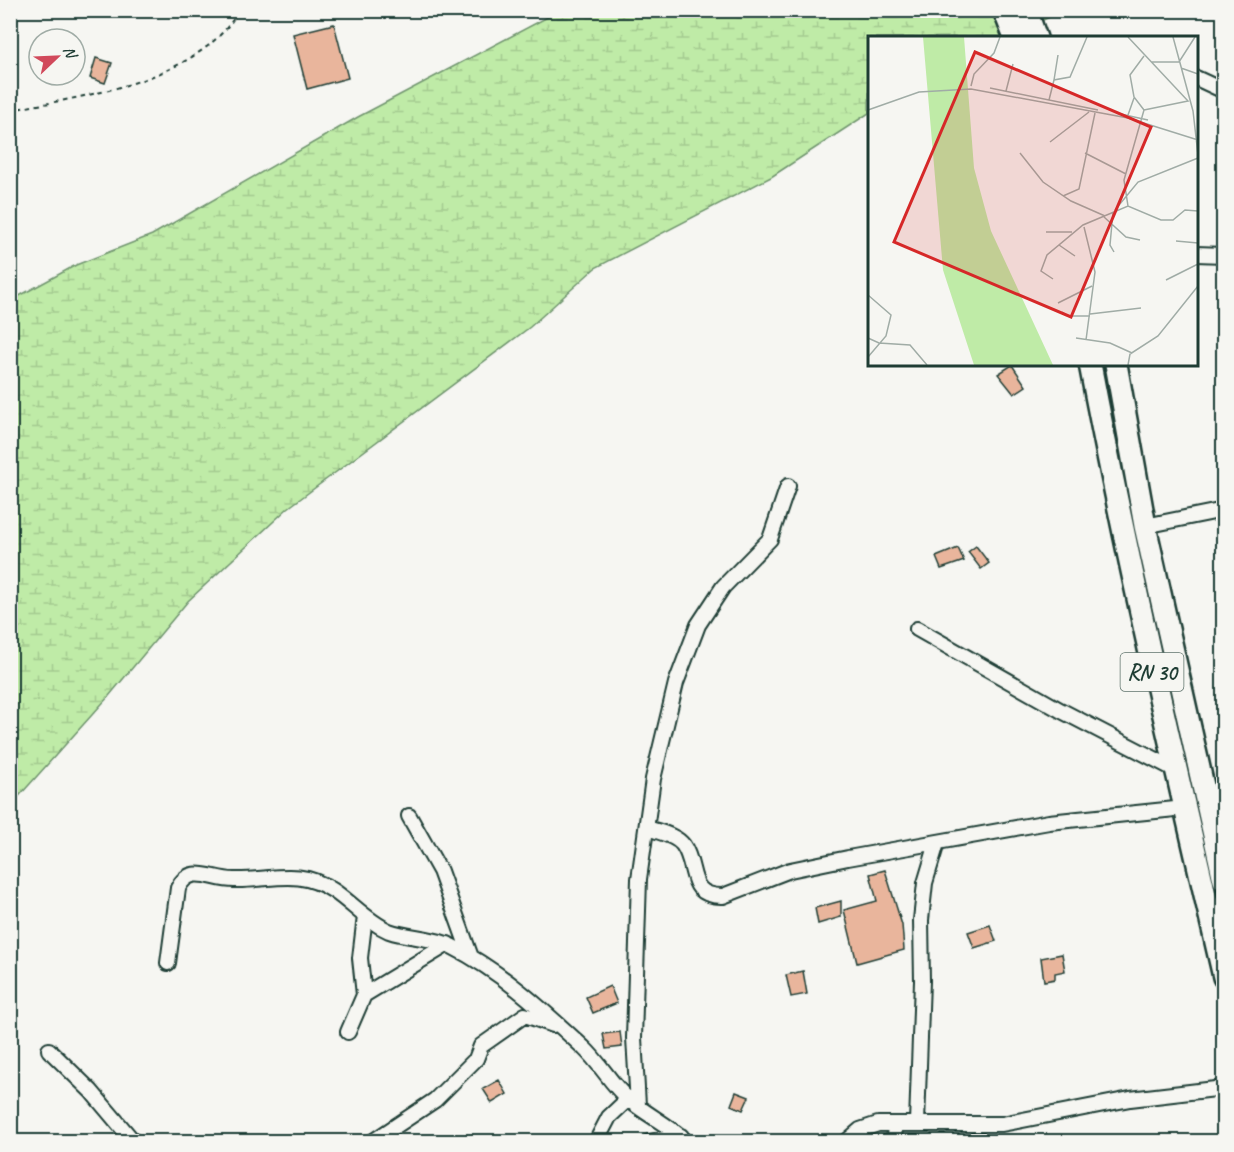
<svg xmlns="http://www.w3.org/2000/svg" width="1234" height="1152" viewBox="0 0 1234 1152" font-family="Caveat,sans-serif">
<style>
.wetland{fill:url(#wetland-marsh);stroke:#6f946e;stroke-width:1.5}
.building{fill:#e9b59c;stroke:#1f3d34;stroke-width:1.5}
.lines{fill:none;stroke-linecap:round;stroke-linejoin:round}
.minor-casing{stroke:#1f3d34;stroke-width:18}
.primary-casing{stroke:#1f3d34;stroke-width:26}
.path{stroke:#1f3d34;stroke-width:2;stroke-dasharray:4.5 4.5;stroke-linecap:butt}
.minor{stroke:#f6f6f2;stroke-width:14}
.primary{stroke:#f6f6f2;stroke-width:21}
.labels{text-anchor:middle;stroke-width:4.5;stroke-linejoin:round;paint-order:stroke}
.shield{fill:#f6f6f2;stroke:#60746d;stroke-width:1.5}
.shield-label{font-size:22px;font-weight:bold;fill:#1f3d34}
.inset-road{fill:none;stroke:#a0aca6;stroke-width:1.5}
.view{fill:#d62828;fill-opacity:0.15;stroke:#d62828;stroke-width:3}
.inset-edge{fill:none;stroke:#1f3d34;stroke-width:3}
</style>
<defs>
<pattern id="wetland-marsh" width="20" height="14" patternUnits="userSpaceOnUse" patternTransform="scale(1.5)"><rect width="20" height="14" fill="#bfeba7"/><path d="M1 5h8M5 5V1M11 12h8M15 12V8" fill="none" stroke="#a4ca90"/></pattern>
</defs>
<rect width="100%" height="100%" fill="#f6f6f2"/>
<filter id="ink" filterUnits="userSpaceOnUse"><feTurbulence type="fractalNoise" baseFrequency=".0167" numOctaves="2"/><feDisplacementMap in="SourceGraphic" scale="12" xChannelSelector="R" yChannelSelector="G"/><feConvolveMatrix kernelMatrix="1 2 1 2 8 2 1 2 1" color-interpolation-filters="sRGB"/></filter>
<g filter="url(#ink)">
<path class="wetland" d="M559 11H1063L1005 37 870 38 869 113 771 177 595 268 530 327 288 508 188 601 109 696 11 805 10 301 76 265 152 235 358 117Z"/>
<path class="building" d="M334 24 348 78 307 89 293 34Z
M96 58 112 63 105 83 90 78Z
M1012 365 1026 386 1014 394 998 374Z
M976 546 989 563 981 569 968 552Z
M958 548 964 561 941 569 936 557Z
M885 870 902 925 904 950 857 963 844 910 877 901 870 874Z
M841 901V917L818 924 815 908Z
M990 925 996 941 974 948 968 932Z
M1062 954 1065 971 1055 973V979L1044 981 1041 958Z
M803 971 807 994 791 997 786 975Z
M610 986 617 1003 593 1013 586 997Z
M620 1032 622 1047 606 1049 603 1034Z
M499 1080 507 1094 492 1103 483 1089Z
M736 1092 749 1097 743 1110 731 1105Z"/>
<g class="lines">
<defs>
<path id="minor" d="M1196 78 1224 91
M1196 254 1224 255
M1145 526 1224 510
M917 629 1060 710 1174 769
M409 816 440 871 471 957
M648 828C658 832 676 835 683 845 698 866 686 897 723 896L790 870 848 858 1049 822 1185 808
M168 963 178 888C191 863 211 880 234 880 271 881 299 867 334 891 353 904 368 922 389 931 409 938 433 937 451 946 501 971 543 1010 584 1048 600 1063 611 1084 628 1099 647 1115 669 1125 687 1142
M364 995 448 944
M348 1032 364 995 360 958 365 916
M49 1050 91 1091 134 1142
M638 1105 634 1038 639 879 653 779 676 683 698 625 723 587 770 539 788 486
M917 1123 922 981 921 920 925 883 937 843
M894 1124 895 1142
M372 1142 435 1100 476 1059 481 1046 525 1015 553 1025
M596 1142 609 1117 628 1099
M649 1142 681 1136
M846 1142 860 1130 878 1124H1002L1130 1099 1224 1088"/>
<path id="primary" d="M1004 10 1015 38
M1026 10 1036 38
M1090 364C1129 570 1177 773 1224 977
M1116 364 1145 526 1224 880"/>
</defs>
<use href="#minor" class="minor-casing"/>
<use href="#primary" class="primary-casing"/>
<path class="path" d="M10 110C82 97 200 81 239 10"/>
<use href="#minor" class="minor"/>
<use href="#primary" class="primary"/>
</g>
</g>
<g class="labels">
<rect class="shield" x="1120.5" y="653" width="63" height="38" rx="4.5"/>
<g class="shield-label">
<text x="1152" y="680">RN 30</text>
</g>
</g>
<g transform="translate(868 36)">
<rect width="330" height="330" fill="#f6f6f2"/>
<path d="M55 1H96L106 132 123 195 185 329H106L75 234Z" fill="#bfeba7"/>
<path class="inset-road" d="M260 1 320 65 276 74M305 1 325 75 330 119M283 26H311L327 1M313 32 330 38M186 44 190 19M103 50 106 38 126 17 132 1M122 52 230 74M138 55 145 28M181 64 186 44 202 41 219 1M0 74 51 56 103 53 260 82 330 104M276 74 266 61 262 39 276 20M248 77 280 84M260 79 266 62M182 106 221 76M152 117 175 146 203 165 237 180M217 117 258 138M195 160 211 153 227 77M260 170 256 144 276 74M247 174 270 146 330 122M245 176 242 209 246 216M236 181 258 201 272 204M216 191 227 236 218 304M178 196H204M308 205 330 207M191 209 207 220M185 243 173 235 179 219 215 189 260 170 293 184H305L317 174 330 175M298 244 330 228M0 259 23 279 18 300 0 321M190 267 224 250M194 276 200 280H222M222 278 273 272M0 302 11 307 42 309 59 329M208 302 242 307 264 317M260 329 262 318 290 300 330 250"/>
<path class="view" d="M107 16 283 91 203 281 26 206Z"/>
<rect width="330" height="330" class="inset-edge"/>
</g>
<rect width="1234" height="1152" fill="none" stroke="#f6f6f2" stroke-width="36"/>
<rect x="18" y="18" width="1198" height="1116" fill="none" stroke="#1f3d34" stroke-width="2" filter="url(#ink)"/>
<g transform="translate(57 57) rotate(67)"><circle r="28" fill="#f6f6f2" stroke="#a0aca6" stroke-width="1.5"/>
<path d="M0-4.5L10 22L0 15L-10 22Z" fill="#d1495b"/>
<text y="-9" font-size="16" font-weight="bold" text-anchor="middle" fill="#1f3d34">N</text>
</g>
</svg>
